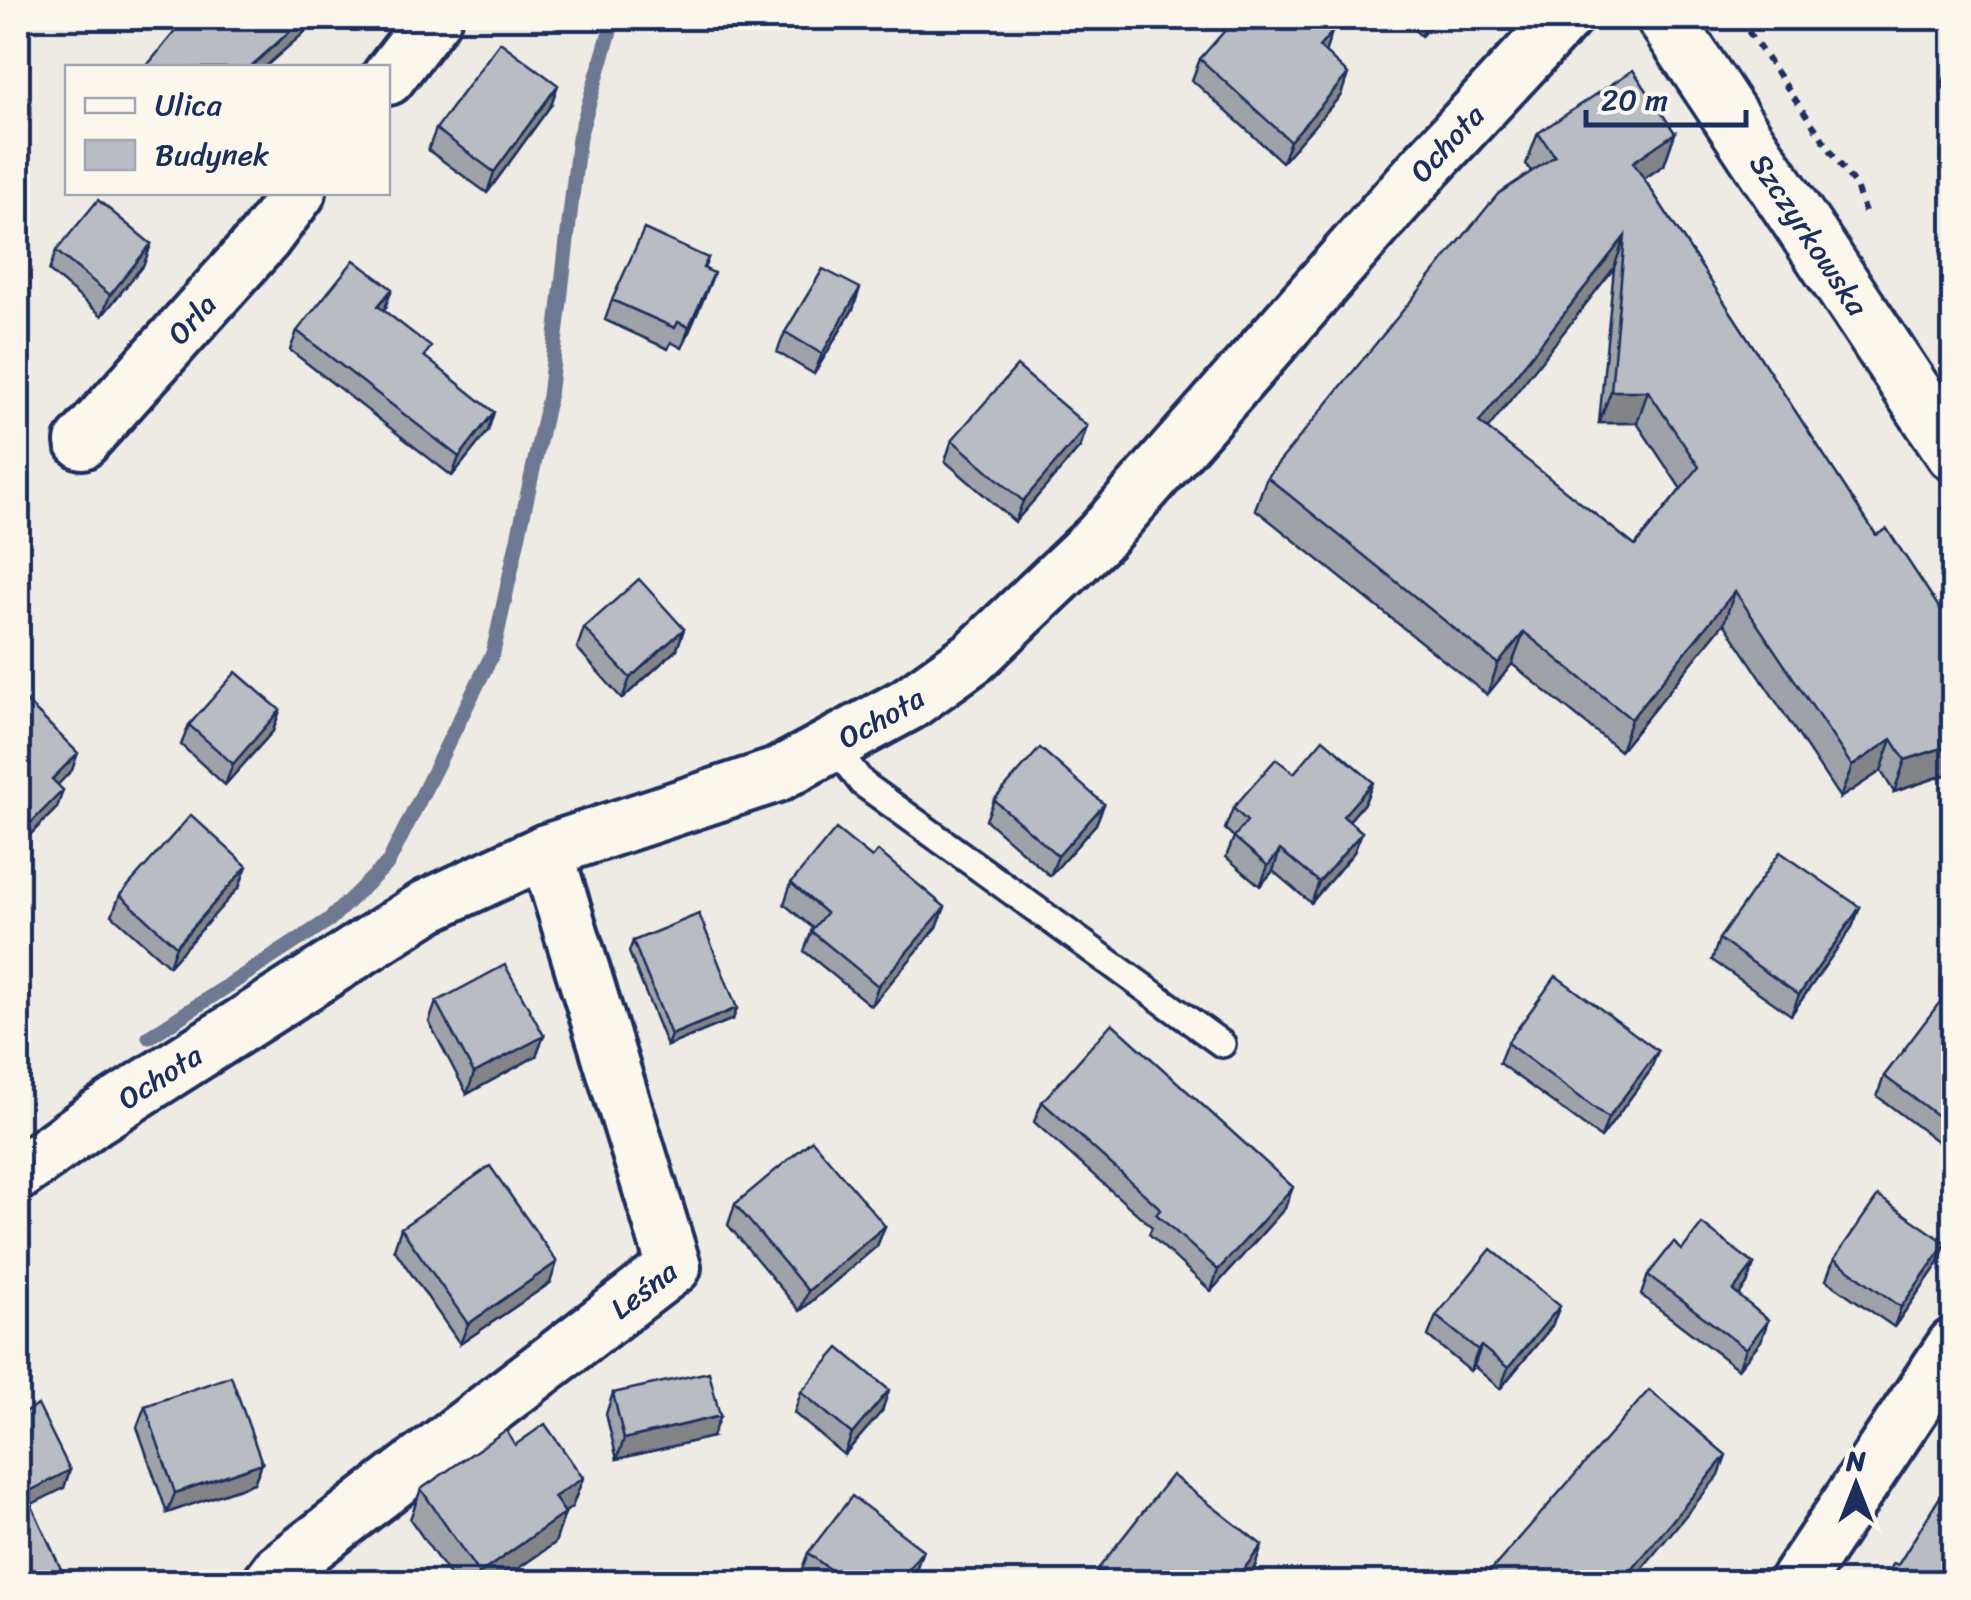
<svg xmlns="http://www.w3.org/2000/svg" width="1971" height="1600" viewBox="0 0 1971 1600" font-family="Sriracha,sans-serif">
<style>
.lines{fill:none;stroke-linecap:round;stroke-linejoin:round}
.stream{stroke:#6d7892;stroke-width:15}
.lane-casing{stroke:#1b2f5e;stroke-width:32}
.street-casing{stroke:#1b2f5e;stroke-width:60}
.secondary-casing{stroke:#1b2f5e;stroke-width:62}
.path{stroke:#1b2f5e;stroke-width:6;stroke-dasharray:8 8;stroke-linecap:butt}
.lane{stroke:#fbf7ec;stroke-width:25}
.street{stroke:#fbf7ec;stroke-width:52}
.secondary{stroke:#fbf7ec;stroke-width:55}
.wall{fill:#9fa2a8;stroke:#1b2f5e;stroke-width:2.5;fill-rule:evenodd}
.shaded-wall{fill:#828488;stroke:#1b2f5e;stroke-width:2.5}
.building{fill:#b9bcc3;stroke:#1b2f5e;stroke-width:2.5;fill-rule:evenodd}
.labels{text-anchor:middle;stroke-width:8;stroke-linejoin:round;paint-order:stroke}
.street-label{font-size:30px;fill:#1b2f5e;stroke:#fbf7ec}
</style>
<rect width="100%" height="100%" fill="#eeebe4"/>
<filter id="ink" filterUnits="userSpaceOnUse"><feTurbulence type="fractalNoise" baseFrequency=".01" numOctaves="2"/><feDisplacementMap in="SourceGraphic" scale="20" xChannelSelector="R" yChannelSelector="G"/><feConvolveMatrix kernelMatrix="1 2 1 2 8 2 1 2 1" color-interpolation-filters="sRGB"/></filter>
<g filter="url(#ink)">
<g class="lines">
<path class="stream" d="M149 1037 329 920 388 863 493 653 549 396 579 137 614 18"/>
<defs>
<path id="lane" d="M834 747 862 783 1222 1044"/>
<g id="street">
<path d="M388 78 434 18"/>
<path id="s1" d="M82 442 264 239 299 192"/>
<path id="s2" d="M18 1174 96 1118 428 906 546 851 777 775 908 704 975 656 1101 536 1428 164 1564 18"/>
<path id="s3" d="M270 1582 279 1570 674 1267 546 851"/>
<path d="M1796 1582 1954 1345"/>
</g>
<g id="secondary">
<path id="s4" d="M1665 18 1954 453"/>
</g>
</defs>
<use href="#lane" class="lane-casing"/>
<use href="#street" class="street-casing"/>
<use href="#secondary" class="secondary-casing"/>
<path class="path" d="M1739 18 1856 187 1867 218
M1943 506 1954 522"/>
<use href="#lane" class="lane"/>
<use href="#street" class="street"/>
<use href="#secondary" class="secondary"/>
</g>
<path class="wall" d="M1402 18H1439L1421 36Z
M1325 53 1341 95 1282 162 1192 80 1200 59Z
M1954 53V102L1942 85Z
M551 105 487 193 428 150 436 129Z
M1538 133H1675L1664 165 1644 179 1876 535 1954 630V772L1894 792 1881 771 1840 798 1724 623 1620 751 1512 664 1487 695 1255 509 1267 477 1531 171 1526 164ZM1614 268 1599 423H1637L1681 489 1635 546 1487 429Z
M151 244 144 264 102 316 49 271 56 251Z
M708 258 704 269 706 293 682 348 671 342 668 349 605 320 612 300Z
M385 308 383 310 488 431 452 476 290 350 297 331Z
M853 309 814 374 777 352 785 332Z
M1087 426 1080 447 1015 522 945 461 952 440Z
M584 628 684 629 677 649 622 699 577 648Z
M280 710 273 731 225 785 181 745 189 725Z
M1294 773 1373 782 1365 802 1349 821 1362 832 1354 852 1311 903 1273 871 1260 886 1226 857 1234 837 1225 829 1233 808Z
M994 800 1104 804 1096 824 1050 876 986 820Z
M791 883 937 927 871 1006 804 951 813 928 784 904Z
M239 887 169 966 112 915 120 895Z
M1860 907 1852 927 1791 1015 1712 960 1719 939Z
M633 941 737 1008 733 1019 667 1046 629 952Z
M1954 987V1154L1877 1096 1884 1076Z
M436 1002 536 1056 467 1094 429 1022Z
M1507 1043 1650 1071 1601 1138 1499 1063Z
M1042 1102 1285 1208 1211 1291 1149 1234 1152 1227 1034 1122Z
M735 1204 885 1226 877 1246 800 1311 728 1225Z
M401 1228 550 1283 460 1344 394 1249Z
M1682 1250 1754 1264 1747 1284 1738 1296 1768 1320 1761 1341 1738 1369 1641 1295 1648 1275Z
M1834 1259 1938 1264 1894 1327 1826 1280Z
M1436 1316 1552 1326 1500 1389 1474 1366 1470 1371 1428 1336Z
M801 1392 882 1411 844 1455 794 1413Z
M613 1393 712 1437 617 1459 606 1414Z
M145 1406 262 1463 254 1483 167 1513 137 1427Z
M515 1445 583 1478 572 1507 565 1512 555 1543 498 1582H454L410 1519 421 1489Z
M1262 1545 1252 1575 1246 1582H1093L1098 1569Z
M808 1553 916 1570 907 1582H812L800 1574Z"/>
<path class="shaded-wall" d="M305 18H321L264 68H249Z
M1428 18H1439L1421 36Z
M1332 32 1325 53 1319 47Z
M1348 74 1341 95 1282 162 1290 141Z
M558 85 551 105 487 193 494 172Z
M1675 133 1664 165 1621 194 1633 162Z
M1625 236 1614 268 1468 454 1479 422Z
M151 244 144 264 102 316 110 295Z
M714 273 706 293 682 348 689 327Z
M860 288 853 309 814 374 822 354Z
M392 289 385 308 372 325 378 306Z
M1611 391H1648L1637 423H1599Z
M494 412 488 431 452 476 459 457Z
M1087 426 1080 447 1015 522 1023 501Z
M1735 591 1724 623 1620 751 1631 719Z
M684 629 677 649 622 699 630 678Z
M1524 632 1512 664 1487 695 1498 664Z
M280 710 273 731 225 785 233 764Z
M1892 739 1881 771 1840 798 1852 766Z
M1954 744 1953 772 1894 792 1905 760Z
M78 753 72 770 46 797 52 779Z
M1373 782 1365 802 1336 836 1343 816Z
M63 790 57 808 18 847V836Z
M1104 804 1096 824 1050 876 1058 856Z
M1362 832 1354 852 1311 903 1319 882Z
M25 849 18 867V856Z
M1280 850 1273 871 1260 886 1268 866Z
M247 866 239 887 169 966 176 946Z
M945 907 937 927 871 1006 878 986Z
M1860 907 1852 927 1791 1015 1799 995Z
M737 1008 733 1019 667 1046 671 1035Z
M544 1036 536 1056 467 1094 474 1073Z
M1658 1051 1650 1071 1601 1138 1608 1118Z
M1293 1187 1285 1208 1211 1291 1218 1270Z
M885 1226 877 1246 800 1311 808 1291Z
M1946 1243 1938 1264 1894 1327 1901 1307Z
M557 1262 550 1283 460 1344 468 1324Z
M1754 1264 1747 1284 1726 1312 1733 1291Z
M1560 1306 1552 1326 1500 1389 1508 1368Z
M1768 1320 1761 1341 1738 1369 1746 1349Z
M1481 1346 1474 1366 1470 1371 1478 1350Z
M889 1390 882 1411 844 1455 852 1434Z
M720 1416 712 1437 617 1459 624 1439Z
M1726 1455 1719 1475 1631 1582H1622Z
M262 1463 254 1483 167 1513 175 1493Z
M70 1470 64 1488 20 1510 26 1493Z
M583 1478 572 1507 544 1527 554 1497Z
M565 1513 555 1543 498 1582H476L479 1574Z
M1262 1545 1252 1575 1246 1582H1234Z
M923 1550 916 1570 907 1582H899Z"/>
<path class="building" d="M186 18H305L249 68H145Z
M1236 18H1316L1332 32 1319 47 1348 74 1290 141 1200 59Z
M500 42 558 85 494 172 436 129Z
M1633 70 1675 133 1633 162 1876 535 1887 529 1954 630V744L1905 760 1892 739 1852 766 1735 591 1631 719 1524 632 1498 664 1267 477 1498 194 1555 156 1538 133ZM1625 236 1611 391H1648L1699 467 1635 546 1479 422Z
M98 200 151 244 110 295 56 251Z
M644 229 708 258 703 268 714 273 689 327 678 322 675 328 612 300Z
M354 260 392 289 378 306 431 347 424 356 494 412 459 457 297 331Z
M823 269 860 288 822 354 785 332Z
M1017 366 1087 426 1023 501 952 440Z
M639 579 684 629 630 678 584 628Z
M236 672 280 710 233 764 189 725Z
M18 693 78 753 52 779 63 790 18 836Z
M1323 739 1373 782 1343 816 1362 832 1319 882 1280 850 1268 866 1234 837 1247 821 1233 808 1276 759 1294 773Z
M1040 748 1104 804 1058 856 994 800Z
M191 815 247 866 176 946 120 895Z
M836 829 872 858 878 851 945 907 878 986 811 931 826 913 791 883Z
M18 842 25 849 18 856Z
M1780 852 1860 907 1799 995 1719 939Z
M699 914 737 1008 671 1035 633 941Z
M505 965 544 1036 474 1073 436 1002Z
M1556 976 1658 1051 1608 1118 1507 1043Z
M1952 986 1954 987V1128L1884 1076Z
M1112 1023 1293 1187 1218 1270 1156 1214 1161 1209 1042 1102Z
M812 1140 885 1226 808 1291 735 1204Z
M490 1166 557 1262 468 1324 401 1228Z
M1878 1196 1946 1243 1901 1307 1834 1259Z
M1702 1224 1754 1264 1733 1291 1768 1320 1746 1349 1648 1275 1674 1242 1682 1250Z
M1491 1249 1560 1306 1508 1368 1481 1346 1478 1350 1436 1316Z
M839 1348 889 1390 852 1434 801 1392Z
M709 1372 720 1416 624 1439 613 1393Z
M231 1376 262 1463 175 1493 145 1406Z
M1649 1390 1726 1455 1622 1582H1481Z
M38 1405 70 1470 26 1493 67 1582H18V1416Z
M545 1424 583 1478 554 1497 565 1513 479 1574 421 1489 506 1430 515 1445Z
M1954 1474V1582H1882L1894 1563 1898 1565Z
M1172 1475 1262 1545 1234 1582H1115L1098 1569Z
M852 1496 923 1550 899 1582H846L808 1553Z"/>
</g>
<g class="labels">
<g class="street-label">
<text dy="10" stroke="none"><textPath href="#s2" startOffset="1792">Ochota</textPath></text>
<text dy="10" stroke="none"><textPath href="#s4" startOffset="260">Szczyrkowska</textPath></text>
<text dy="10" stroke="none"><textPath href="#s1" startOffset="165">Orla</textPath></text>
<text dy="10" stroke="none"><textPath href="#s2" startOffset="982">Ochota</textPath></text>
<text dy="10" stroke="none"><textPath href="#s2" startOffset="172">Ochota</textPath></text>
<text dy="10" stroke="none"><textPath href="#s3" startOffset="475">Leśna</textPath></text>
</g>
</g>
<rect width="1971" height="1600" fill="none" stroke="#fbf7ec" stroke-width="60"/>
<rect x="30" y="30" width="1911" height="1540" fill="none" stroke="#1b2f5e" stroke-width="4" filter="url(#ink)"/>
<rect x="65" y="65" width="325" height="130" fill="#fbf7ec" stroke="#a1a7b3" stroke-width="2.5"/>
<rect x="85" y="98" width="50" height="15" fill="#fbf7ec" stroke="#a1a7b3" stroke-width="2.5"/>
<text x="155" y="115" font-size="30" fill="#1b2f5e">Ulica</text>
<rect x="85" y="140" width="50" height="30" fill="#b9bcc3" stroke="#a1a7b3" stroke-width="2.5"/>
<text x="155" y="165" font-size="30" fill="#1b2f5e">Budynek</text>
<g transform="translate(1856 1485)" stroke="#fbf7ec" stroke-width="8" paint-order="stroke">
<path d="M0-8L18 38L0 25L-18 38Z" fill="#1b2f5e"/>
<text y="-15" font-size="28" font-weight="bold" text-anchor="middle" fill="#1b2f5e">N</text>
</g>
<path d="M1586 110v15h160v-15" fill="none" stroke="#1b2f5e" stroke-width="5"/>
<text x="1601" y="110" font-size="30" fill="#1b2f5e" stroke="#fbf7ec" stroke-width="8" paint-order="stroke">20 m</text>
</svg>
